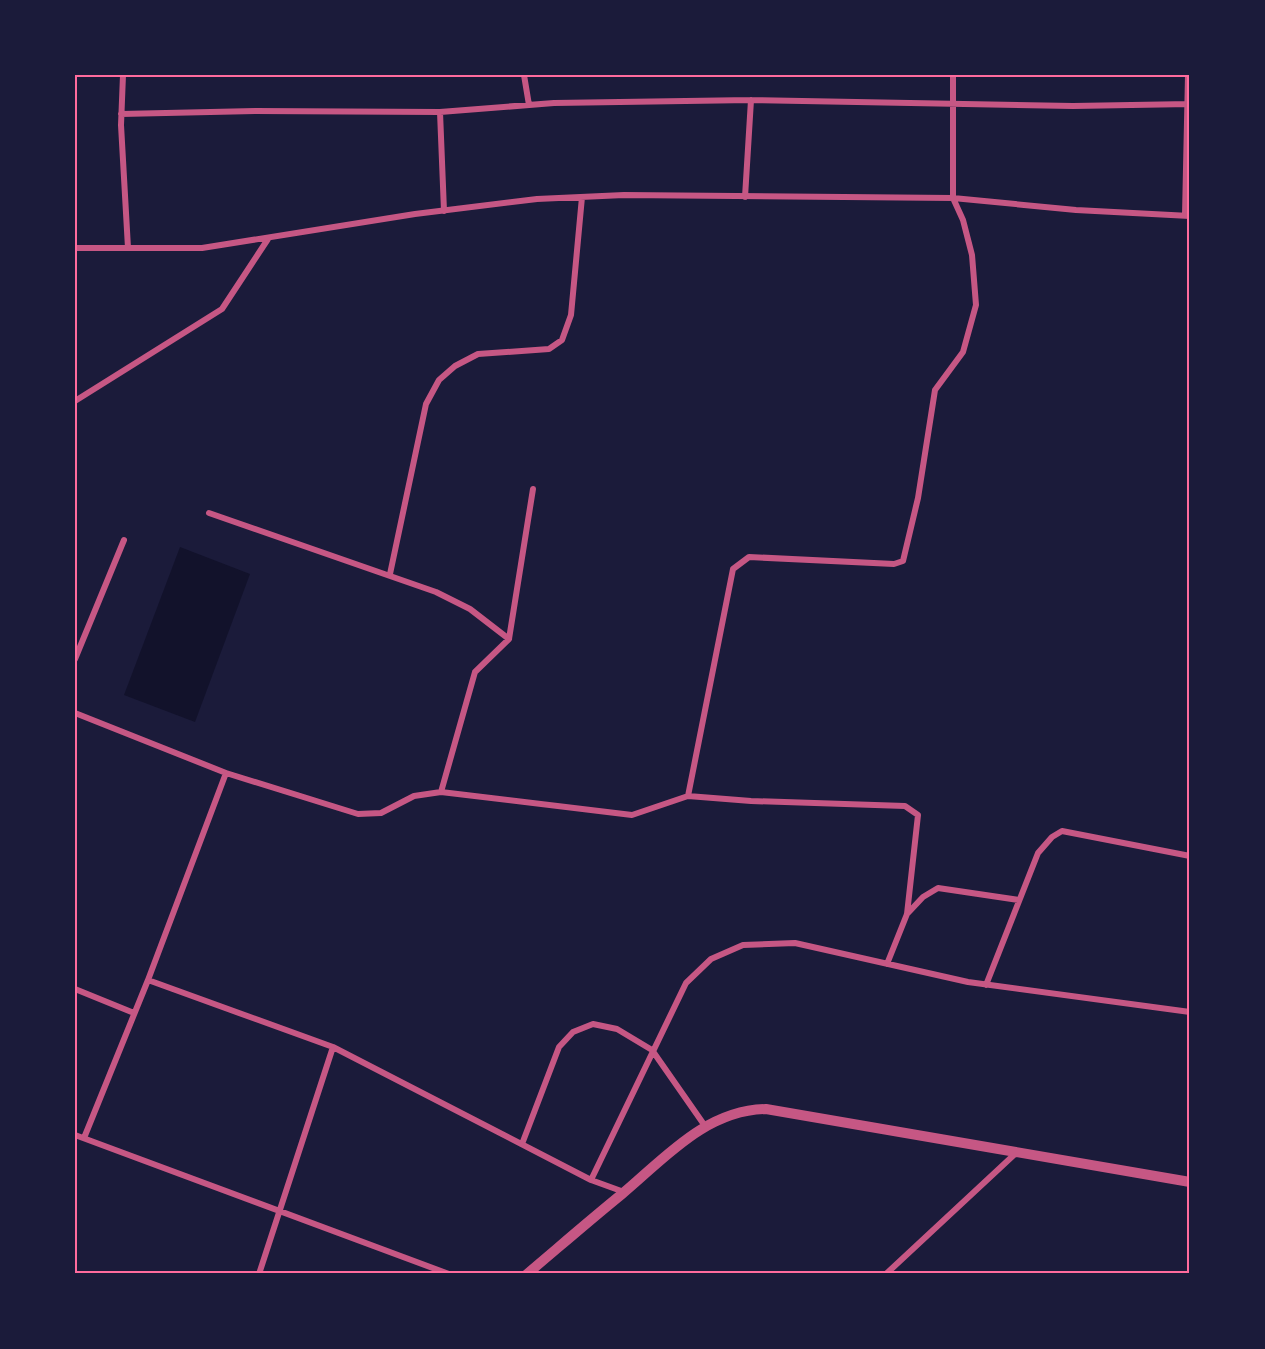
<svg xmlns="http://www.w3.org/2000/svg" width="1265" height="1349" viewBox="0 0 1265 1349" font-family="Roboto,sans-serif">
<style>
.water{fill:#12122b}
.lines{fill:none;stroke-linecap:round;stroke-linejoin:round}
.minor{stroke:#c65784;stroke-width:6}
.tertiary{stroke:#c65784;stroke-width:10}
.neatline{fill:none;stroke:#ff6b9d;stroke-width:2}
</style>
<rect width="100%" height="100%" fill="#1b1b3a"/>
<path class="water" d="M180 547 250 574 195 722 124 695Z"/>
<g class="lines">
<path class="minor" d="M123 75 121 125 128 248
M524 75 529 105
M440 112 444 211
M121 114 255 111 440 112 554 103 751 100 1073 106 1190 104
M745 197 751 100
M1185 215 1188 75
M75 248H202L415 214 537 199 624 195 953 198 1076 210 1190 216
M75 401 222 309 268 239
M209 513 436 592 470 609 509 639
M390 574 426 404 439 380 455 366 478 354 549 349 562 340 571 315 582 197
M75 659 124 540
M75 713 226 773
M441 792 475 672 509 639 533 489
M688 796 733 569 749 557 894 564 903 561 918 498 935 390 963 352 976 305 972 255 963 220 953 198V75
M907 914 923 897 938 888 1019 900
M148 980 226 773 358 814 381 813 414 796 441 792 632 815 688 796 751 801 905 806 918 815 907 914 887 964
M986 985 1038 853 1052 837 1062 831 1190 856
M75 989 134 1013
M75 1135 449 1274
M84 1138 148 980 333 1047
M522 1144 559 1047 573 1032 593 1024 617 1029 652 1050 705 1126
M591 1180 686 983 711 959 743 945 795 943 968 982 1190 1012
M259 1274 333 1047 591 1180 624 1192
M886 1274 1016 1153"/>
<path class="tertiary" d="M527 1274C559 1247 590 1220 622 1194 665 1158 706 1110 766 1109L1190 1182"/>
</g>
<rect width="1265" height="1349" fill="none" stroke="#1b1b3a" stroke-width="153"/>
<rect x="76" y="76" width="1112" height="1196" class="neatline"/>
</svg>
